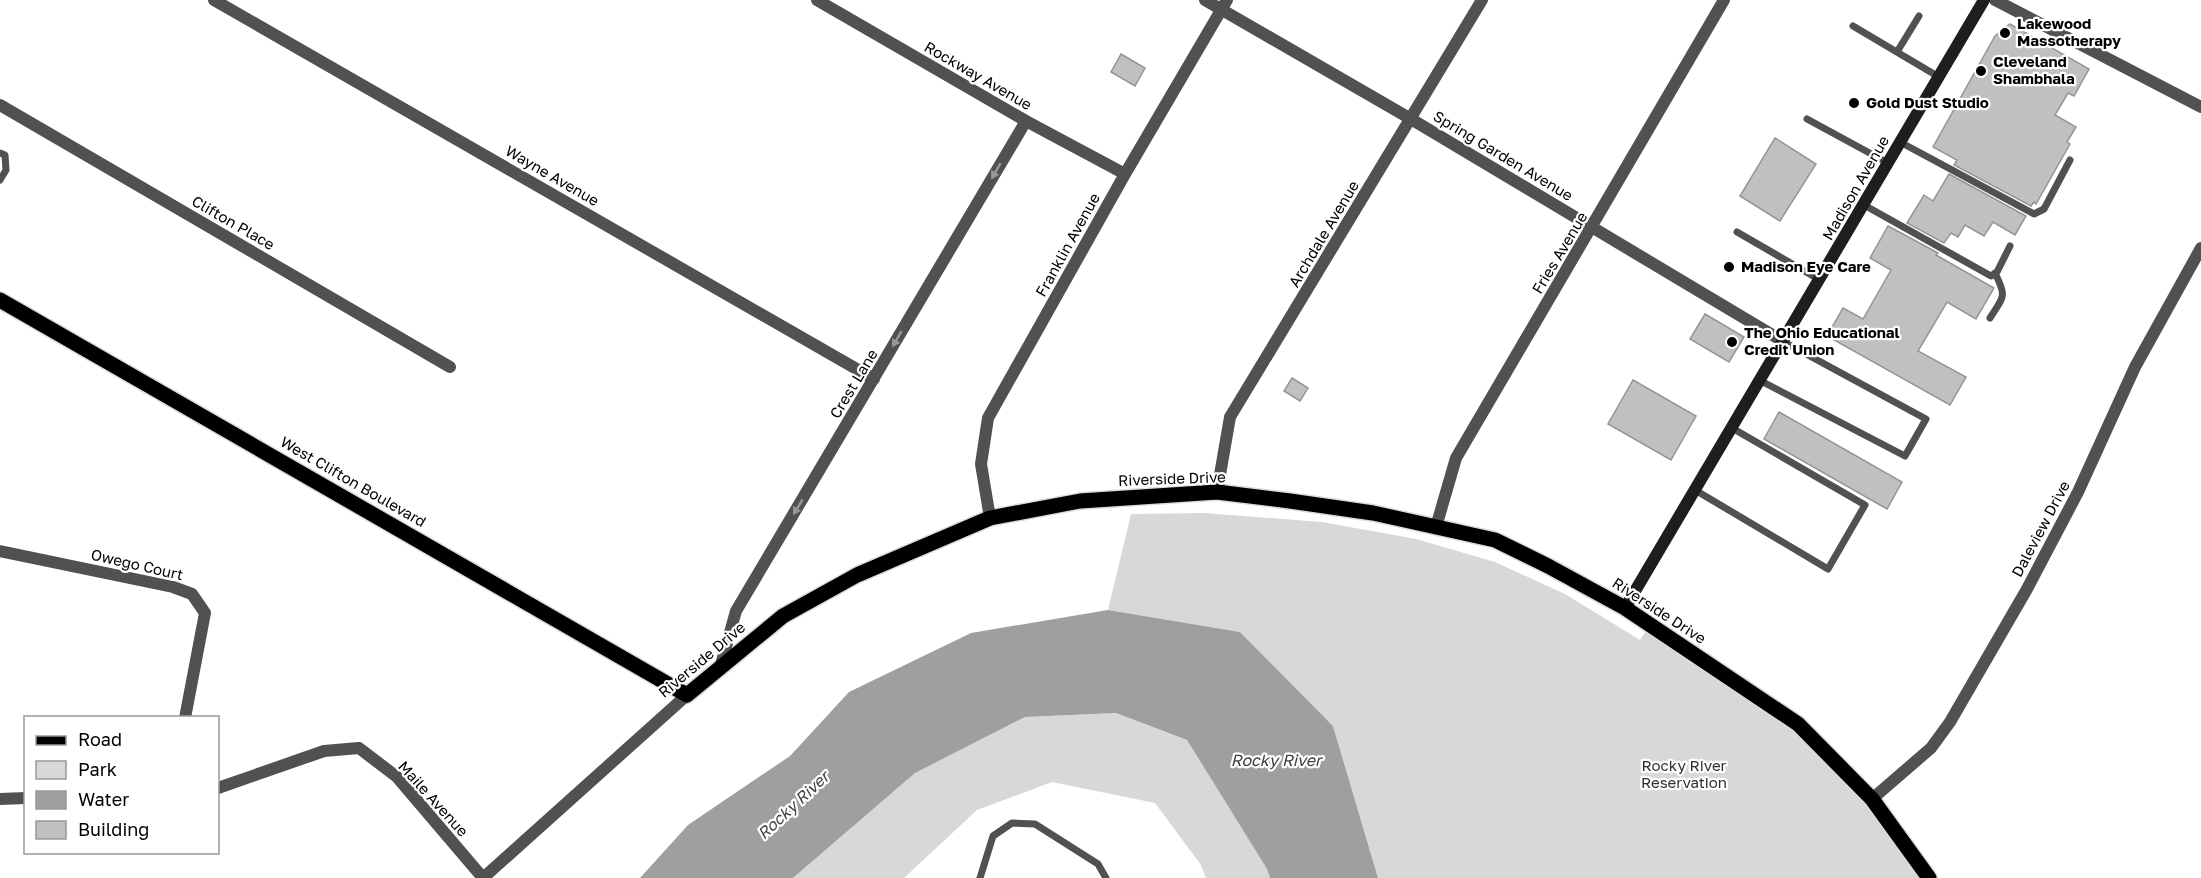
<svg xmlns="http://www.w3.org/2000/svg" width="2201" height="878" viewBox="0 0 2201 878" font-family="'Golos Text',sans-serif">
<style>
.green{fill:#d8d8d8}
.water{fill:#9f9f9f}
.building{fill:#c0c0c0;stroke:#959595;stroke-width:1.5}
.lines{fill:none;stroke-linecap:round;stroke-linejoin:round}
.primary-casing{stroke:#dbdbdb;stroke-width:18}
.service{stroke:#515151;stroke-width:7}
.minor{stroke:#515151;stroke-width:12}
.tertiary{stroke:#515151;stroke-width:12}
.secondary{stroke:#1e1e1e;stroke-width:12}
.primary{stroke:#000;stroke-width:15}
.oneway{fill:#979797}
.poi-dot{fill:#000;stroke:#fff;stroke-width:2}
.labels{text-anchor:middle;stroke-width:4.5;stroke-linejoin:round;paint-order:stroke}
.poi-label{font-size:15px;font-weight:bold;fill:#000;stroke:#fff;text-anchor:start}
.street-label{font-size:15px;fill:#000;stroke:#fff}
.park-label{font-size:15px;fill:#2f2f2f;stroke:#fff}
.water-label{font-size:16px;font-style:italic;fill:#404040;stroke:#fff}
</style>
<rect width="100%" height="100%" fill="#fff"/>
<path class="green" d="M1204 513 1322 522 1416 539 1495 562 1565 594 1640 640 1649 626 1826 753 1926 878H1378L1333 726 1240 632 1108 610 1131 514Z
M1116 713 1187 740 1267 869 1270 878H1206L1201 865 1155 803 1052 782 977 810 904 878H793L915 773 1025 717Z"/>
<path class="water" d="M1108 610 1240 632 1333 726 1378 878H1270L1267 869 1187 740 1116 713 1025 717 915 773 793 878H640L688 825 790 756 849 692 971 633Z"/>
<path class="building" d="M2010 24 2089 69 2074 96 2068 93 2055 115 2076 127 2067 142 2070 144 2036 204 2034 202 2031 206 1954 165 1957 160 1933 147 1995 36Z
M1121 54 1145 68 1135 86 1111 72Z
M1775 138 1816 164 1780 221 1740 196Z
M1949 174 2026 216 2015 235 1993 222 1984 236 1965 225 1958 237 1951 233 1944 243 1907 223 1924 195 1933 201Z
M1888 226 1938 253 1936 255 1994 288 1976 319 1947 302 1918 351 1966 377 1950 405 1827 336 1843 308 1863 319 1891 270 1870 258Z
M1705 314 1744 337 1729 362 1690 339Z
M1292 378 1308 388 1300 401 1284 391Z
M1633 380 1696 416 1671 460 1608 424Z
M1779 412 1902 482 1887 509 1764 439Z"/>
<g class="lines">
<defs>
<path id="primary" d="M0 300 687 695 783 616 857 575 990 518 1080 501 1217 492 1290 501 1373 513 1495 540 1548 566 1625 608 1798 724 1872 799 1929 878"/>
</defs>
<use href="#primary" class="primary-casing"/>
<path class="service" d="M1853 26 1939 77
M1897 52 1919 16
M1807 119 1888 163
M1900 142 2034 214 2044 209 2070 160
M0 153 5 155 6 170 0 180
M1864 205 1991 276 1997 272 2010 246
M1737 232 1820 280
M1990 318C2004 296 2007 297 1995 273
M1761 381 1905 456 1926 419 1784 342
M1695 490 1828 569 1865 505 1732 428
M980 878 993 836 1012 823 1035 824 1098 864 1106 878"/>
<path class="minor" d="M214 0 874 379
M817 0 1026 121 1125 174
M1205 0 1411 119 1784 342
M0 105 450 367
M1217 492 1230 417 1482 0
M990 518 981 464 988 418 1125 174 1227 0
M1436 527 1456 458 1724 0
M0 551 173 587 192 594 205 613 185 718
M720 668 736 611 1026 121
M218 788 324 751 359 748 397 777 483 878 687 695
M0 799 26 798
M1872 799 1931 748 1950 722 2027 589 2078 492 2135 367 2201 248"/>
<path class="tertiary" d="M1995 0 2201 107"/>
<path class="secondary" d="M1625 608 1984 0"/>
<use href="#primary" class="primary"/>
</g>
<defs><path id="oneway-solid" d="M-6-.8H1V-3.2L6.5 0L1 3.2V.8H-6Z" transform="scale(1.5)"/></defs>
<g class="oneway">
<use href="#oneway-solid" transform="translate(996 171) rotate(120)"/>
<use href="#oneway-solid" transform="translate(897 339) rotate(120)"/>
<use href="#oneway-solid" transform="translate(798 507) rotate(121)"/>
</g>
<g class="poi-dot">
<circle cx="2005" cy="33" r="6"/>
<circle cx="1981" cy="71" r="6"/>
<circle cx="1854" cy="103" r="6"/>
<circle cx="1729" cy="267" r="6"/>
<circle cx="1732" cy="342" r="6"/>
</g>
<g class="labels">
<g class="poi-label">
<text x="2017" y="29">Lakewood<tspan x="2017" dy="17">Massotherapy</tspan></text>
<text x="1993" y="67">Cleveland<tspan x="1993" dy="17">Shambhala</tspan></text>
<text x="1866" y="108">Gold Dust Studio</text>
<text x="1741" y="272">Madison Eye Care</text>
<text x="1744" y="338">The Ohio Educational<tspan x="1744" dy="17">Credit Union</tspan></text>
</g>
<g class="street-label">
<text transform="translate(978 76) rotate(30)" y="5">Rockway Avenue</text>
<text transform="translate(1503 156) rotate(31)" y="5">Spring Garden Avenue</text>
<text transform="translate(552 176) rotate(30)" y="5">Wayne Avenue</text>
<text transform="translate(1856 188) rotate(-60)" y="5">Madison Avenue</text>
<text transform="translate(233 223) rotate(30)" y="5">Clifton Place</text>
<text transform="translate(1324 234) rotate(-59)" y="5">Archdale Avenue</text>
<text transform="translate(1068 245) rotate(-61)" y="5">Franklin Avenue</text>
<text transform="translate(1560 253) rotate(-59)" y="5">Fries Avenue</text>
<text transform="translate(854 384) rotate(-59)" y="5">Crest Lane</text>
<text transform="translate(1172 479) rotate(-2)" y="5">Riverside Drive</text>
<text transform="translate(353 482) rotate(30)" y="5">West Clifton Boulevard</text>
<text transform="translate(2041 529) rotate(-62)" y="5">Daleview Drive</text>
<text transform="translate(137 565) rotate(13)" y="5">Owego Court</text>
<text transform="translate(1659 611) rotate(33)" y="5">Riverside Drive</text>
<text transform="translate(702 660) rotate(-40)" y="5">Riverside Drive</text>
<text transform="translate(433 799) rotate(48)" y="5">Maile Avenue</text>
</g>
<g class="park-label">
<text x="1684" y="771">Rocky River<tspan x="1684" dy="17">Reservation</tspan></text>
</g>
<g class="water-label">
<text x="1276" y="766">Rocky River</text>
<text transform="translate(793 805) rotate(-43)" y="6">Rocky River</text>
</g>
</g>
<rect x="24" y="716" width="195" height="138" fill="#ffffff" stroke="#999999" stroke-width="1.5"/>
<rect x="36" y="736" width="30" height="9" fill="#000000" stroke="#999999" stroke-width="1.5"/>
<text x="78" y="746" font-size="18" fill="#000000">Road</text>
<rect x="36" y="761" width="30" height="18" fill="#d8d8d8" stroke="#999999" stroke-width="1.5"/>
<text x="78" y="776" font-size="18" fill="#000000">Park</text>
<rect x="36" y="791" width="30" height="18" fill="#9f9f9f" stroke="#999999" stroke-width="1.5"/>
<text x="78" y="806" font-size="18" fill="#000000">Water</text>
<rect x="36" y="821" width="30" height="18" fill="#c0c0c0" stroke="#999999" stroke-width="1.5"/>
<text x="78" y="836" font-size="18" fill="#000000">Building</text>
</svg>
